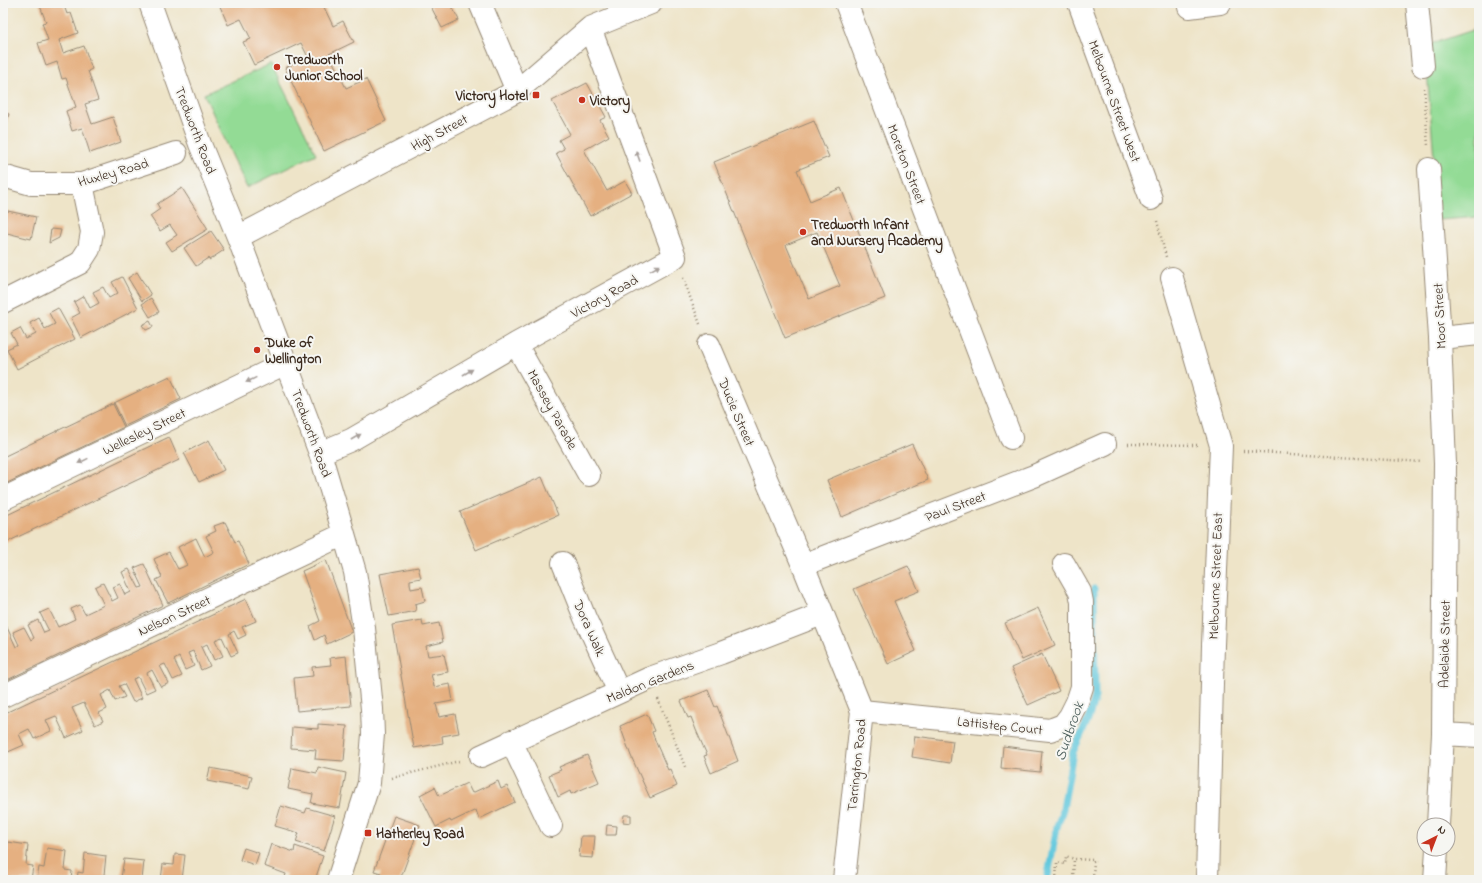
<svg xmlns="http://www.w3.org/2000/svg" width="1482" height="883" viewBox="0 0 1482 883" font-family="'Indie Flower',sans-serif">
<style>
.green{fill:#93db95;stroke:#67825a}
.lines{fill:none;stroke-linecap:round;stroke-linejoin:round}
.stream{stroke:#61c8dd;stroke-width:7}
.building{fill:#e5b081;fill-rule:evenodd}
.minor-casing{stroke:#948773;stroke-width:24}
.path{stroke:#948773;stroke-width:2.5;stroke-dasharray:1 3;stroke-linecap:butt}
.minor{stroke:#fff;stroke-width:22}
.oneway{fill:#a79f9a}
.poi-dot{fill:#c8321e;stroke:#f6f6f2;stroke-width:1.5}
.labels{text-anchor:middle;stroke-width:4;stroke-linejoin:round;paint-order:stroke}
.poi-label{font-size:14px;font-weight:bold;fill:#3b2a1e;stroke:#f6f6f2;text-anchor:start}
.street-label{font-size:14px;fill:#3b2a1e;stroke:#f6f6f2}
.water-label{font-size:15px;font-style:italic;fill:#465957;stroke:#f6f6f2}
</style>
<rect width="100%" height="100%" fill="#f6f6f2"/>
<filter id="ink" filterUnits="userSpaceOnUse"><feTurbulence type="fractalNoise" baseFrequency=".025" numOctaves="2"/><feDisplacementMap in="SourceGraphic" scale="8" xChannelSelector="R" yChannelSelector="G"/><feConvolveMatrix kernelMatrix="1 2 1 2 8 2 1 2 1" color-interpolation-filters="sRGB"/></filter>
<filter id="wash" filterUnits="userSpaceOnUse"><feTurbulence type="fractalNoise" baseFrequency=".012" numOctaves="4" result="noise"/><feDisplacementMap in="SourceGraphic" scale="16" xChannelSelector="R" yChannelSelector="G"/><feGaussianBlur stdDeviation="0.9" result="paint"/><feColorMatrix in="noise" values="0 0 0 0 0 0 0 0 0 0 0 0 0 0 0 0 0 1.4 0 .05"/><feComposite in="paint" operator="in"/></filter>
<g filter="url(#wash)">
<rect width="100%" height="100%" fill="#eee4c8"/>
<path class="green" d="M1479 28V217L1439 220 1425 46Z
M271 64 316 154 247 188 204 94Z"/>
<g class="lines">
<path class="stream" d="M1047 880 1057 827 1063 809 1073 752 1088 720 1095 697 1094 589"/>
</g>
<g id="blocks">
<path class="building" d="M39 3H63L67 14 71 13 78 33 59 40 63 53 84 46 92 69 88 71 98 100 85 104 92 124 113 117 121 142 90 153 82 128 72 131 66 111 76 107 66 78 62 79 57 62 46 66 38 43 48 40 42 23 46 22Z
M221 3H322L333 26 343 21 354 42 329 54 346 88 366 79 386 121 324 151 285 68 308 57 301 43 254 65 243 42 251 39 241 19 228 25 219 4Z
M429 3H450L459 20 442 28Z
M587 83 606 117 600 120 609 136 584 150 607 191 625 181 632 193 590 216 556 153 564 149 559 140 570 134 552 101Z
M3 112 9 114 3 134Z
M814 121 829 157 797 170 810 201 841 188 885 298 785 338 714 162ZM817 232 840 286 809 299 786 245Z
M182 188 208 229 172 251 166 242 177 235 170 225 160 231 150 216 160 209 157 204Z
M3 210 36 217 31 239 3 232Z
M51 229 61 230 59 238 49 243Z
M211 231 224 250 209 260 208 258 196 266 184 248Z
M137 272 151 295 142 301 128 278Z
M122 277 138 308 81 338 71 318 80 313 74 302 84 296 90 308 99 303 93 292 103 287 109 298 118 293 112 282Z
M151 298 159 312 150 317 142 304Z
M58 308 75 339 17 369 7 349 17 344 11 333 20 328 26 339 36 334 30 323 39 318 45 329 55 324 49 313Z
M150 321 153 327 146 330 142 325Z
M170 376 181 399 125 426 114 403Z
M113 404 124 427 3 485V457Z
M169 437 179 460 3 544V517Z
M209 440 224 470 199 482 184 453Z
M912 444 928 480 842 517 827 480Z
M542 477 558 515 476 550 460 512Z
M225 522 235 542 238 541 249 564 168 603 156 580 162 577 154 559 169 552 178 569 183 567 187 565 178 547 196 538 205 557 214 552 206 536 216 531 214 526Z
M326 560 352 632 327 644 324 635 315 640 310 626 320 621 302 571Z
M144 564 163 605 3 682V653L7 651 3 642V624L5 623 16 647 19 645 13 632 24 627 31 640 34 638 28 625 38 620 44 633 49 631 40 613 49 609 58 627 75 619 71 609 80 605 85 614 104 605 95 587 103 583 112 601 118 598 113 587 120 584 125 595 131 592 122 572 129 569 139 588 143 587 134 568Z
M908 566 919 591 894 601 916 651 888 664 854 589Z
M418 567 421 578 410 580V583L411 589 422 587 425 601 415 604 416 611 389 616 380 574Z
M246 599 256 621 242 627 246 635 238 639 234 631 229 634 238 653 231 656 222 637 215 640 223 656 214 660 207 644 201 647 210 666 201 670 193 651 188 653 194 666 185 670 179 657 174 660 182 676 173 680 165 664 160 666 169 683 161 687 152 670 147 673 155 689 146 693 138 677 133 679 142 698 133 702 124 684 119 686 125 697 115 701 110 690 101 695 107 709 99 713 103 721 95 725 84 703 72 708 83 730 66 738 56 716 46 720 51 731 34 739 29 729 19 734 24 745 8 752 3 742V714Z
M1038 608 1055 645 1022 660 1005 623Z
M422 620 423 626 439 623 443 642 426 646 428 656 444 654 448 672 431 675 433 681 434 687 450 684 453 701 436 704 438 712 439 717 455 714 459 733 442 736 443 743 414 748 392 625Z
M1042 654 1059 691 1028 705 1011 668Z
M346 656 351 706 297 711 294 678 313 676 312 667 331 665 330 658Z
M708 690 715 707 717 706 722 719 738 761 711 773 704 756 707 755 696 730 691 717 688 718 681 701Z
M647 714 654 731 652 732 657 745 668 770 670 769 677 786 650 798 631 756 620 726Z
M318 724 347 726 344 761 315 759 316 750 291 748 292 727 318 729Z
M915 736 953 741 950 763 912 757Z
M1003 746 1042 751 1040 772 1001 768Z
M587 755 599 782 571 794 570 791 558 797 549 775 561 770 559 767Z
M318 767 346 773 340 808 311 803 313 794 288 789 292 768 317 773Z
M210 768 252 776 249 789 207 781Z
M498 781 501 789 507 786 515 802 479 819 476 810 451 822 450 820 436 827 420 795 435 787 439 796 467 783 472 793Z
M281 806 305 813 307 808 335 816 324 851 296 842 299 833 275 826Z
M624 815H631V823L623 822Z
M394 816 420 825 400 880H378L381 873 374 871Z
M607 825 617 826 616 835H606Z
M581 836H595L593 858 579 857Z
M8 842 28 845 26 865 33 866 31 880H3V861L5 862Z
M271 844 294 852 295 846 323 856 315 880H284L286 874 264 866Z
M47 848 67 851 65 870 72 871 71 880H37L39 867 44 868Z
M244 848 259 853 255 865 240 860Z
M85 853 106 856 104 875 111 876 110 880H77L78 872 83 873Z
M175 854 185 855 182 880H161L163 864 174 865Z
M124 859 144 861 142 880H116V877L121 878Z"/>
</g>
</g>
<g filter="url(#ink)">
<use href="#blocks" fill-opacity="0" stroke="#948773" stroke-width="1"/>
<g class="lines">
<defs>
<path id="minor" d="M150 3 200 144 238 237 320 453 344 534 355 572 364 628 372 709 373 734 369 783 338 880
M480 3 517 91
M846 3 1011 438
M1079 3 1151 199
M1417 3 1423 66
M1189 7 1220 3
M1429 169 1440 338 1445 464 1443 734 1438 825
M3 176 31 184H82L176 153
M238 237 517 91 590 28 651 3
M1172 278 1221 446 1213 645 1207 880
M3 302 80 263 89 249 92 232 82 184
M1440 338 1479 334
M516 344 589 475
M709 345 803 565 862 711 844 880
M320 453 351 440 516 344 675 257 590 28
M3 499 286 363
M563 563 585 618 619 692
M803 565 1034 476 1105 444
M3 696 344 534
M862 711 1050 730 1063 725 1070 716 1077 702 1082 687V602L1080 592 1064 564
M1443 734 1479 736
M511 741 551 826
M481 756 650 678 721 653 822 614
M1435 880 1437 849"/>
</defs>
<use href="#minor" class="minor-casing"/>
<path class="path" d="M1424 88 1428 146
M1157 221 1166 257
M683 278 700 324
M1128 444 1197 445
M1243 451 1422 462
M658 699 686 769
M392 778 459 761
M1056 880 1057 862 1065 864 1066 856 1074 859 1094 860 1093 878 1073 877 1074 859"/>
<use href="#minor" class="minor"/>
</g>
<defs><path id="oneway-solid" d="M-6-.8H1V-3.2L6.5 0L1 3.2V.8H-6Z"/></defs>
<g class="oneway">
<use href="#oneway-solid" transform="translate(638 156) rotate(-110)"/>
<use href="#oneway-solid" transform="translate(655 268) rotate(-29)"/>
<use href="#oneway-solid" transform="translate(468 372) rotate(-30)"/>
<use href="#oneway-solid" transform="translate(251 380) rotate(154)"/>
<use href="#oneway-solid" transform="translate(356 437) rotate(-30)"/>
<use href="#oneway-solid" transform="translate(83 461) rotate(154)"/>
</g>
</g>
<g class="poi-dot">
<circle cx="277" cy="67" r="4"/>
<rect x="532" y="91" width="8" height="8" rx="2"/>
<circle cx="582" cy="100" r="4"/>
<circle cx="803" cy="232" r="4"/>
<circle cx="257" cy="350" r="4"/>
<rect x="364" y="829" width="8" height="8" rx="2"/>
</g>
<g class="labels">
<g class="poi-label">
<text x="285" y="64">Tredworth<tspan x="285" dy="16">Junior School</tspan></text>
<text x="528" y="100" text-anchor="end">Victory Hotel</text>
<text x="590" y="105">Victory</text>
<text x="811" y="229">Tredworth Infant<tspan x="811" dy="16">and Nursery Academy</tspan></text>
<text x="265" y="347">Duke of<tspan x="265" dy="16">Wellington</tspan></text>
<text x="376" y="838">Hatherley Road</text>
</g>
<g class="street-label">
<text transform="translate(1115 101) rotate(70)" y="5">Melbourne Street West</text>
<text transform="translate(196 130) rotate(69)" y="5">Tredworth Road</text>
<text transform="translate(439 132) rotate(-28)" y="5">High Street</text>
<text transform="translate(907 164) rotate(69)" y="5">Moreton Street</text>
<text transform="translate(113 172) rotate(-16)" y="5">Huxley Road</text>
<text transform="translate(604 296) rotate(-29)" y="5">Victory Road</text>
<text transform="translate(1439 316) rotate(-93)" y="5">Moor Street</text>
<text transform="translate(553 409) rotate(61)" y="5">Massey Parade</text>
<text transform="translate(737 412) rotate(67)" y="5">Ducie Street</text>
<text transform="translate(144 431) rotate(-26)" y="5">Wellesley Street</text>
<text transform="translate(312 433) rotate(70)" y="5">Tredworth Road</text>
<text transform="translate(955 506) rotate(-21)" y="5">Paul Street</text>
<text transform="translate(1215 576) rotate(-88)" y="5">Melbourne Street East</text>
<text transform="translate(174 615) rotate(-25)" y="5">Nelson Street</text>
<text transform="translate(590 628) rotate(66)" y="5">Dora Walk</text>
<text transform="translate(1444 644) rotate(-89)" y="5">Adelaide Street</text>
<text transform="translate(650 681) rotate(-22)" y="5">Maldon Gardens</text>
<text transform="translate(1000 725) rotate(6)" y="5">Lattistep Court</text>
<text transform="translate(856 765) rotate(-84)" y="5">Tarrington Road</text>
</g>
<g class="water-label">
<text transform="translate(1069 731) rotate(-71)" y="5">Sudbrook</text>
</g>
</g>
<rect width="1482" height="883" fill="none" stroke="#f6f6f2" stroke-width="16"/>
<g transform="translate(1436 837) rotate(42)"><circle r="19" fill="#f6f6f2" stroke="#aba49d"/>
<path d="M0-3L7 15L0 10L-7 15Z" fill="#c8321e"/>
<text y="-6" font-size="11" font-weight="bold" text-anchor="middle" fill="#3b2a1e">N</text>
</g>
</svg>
